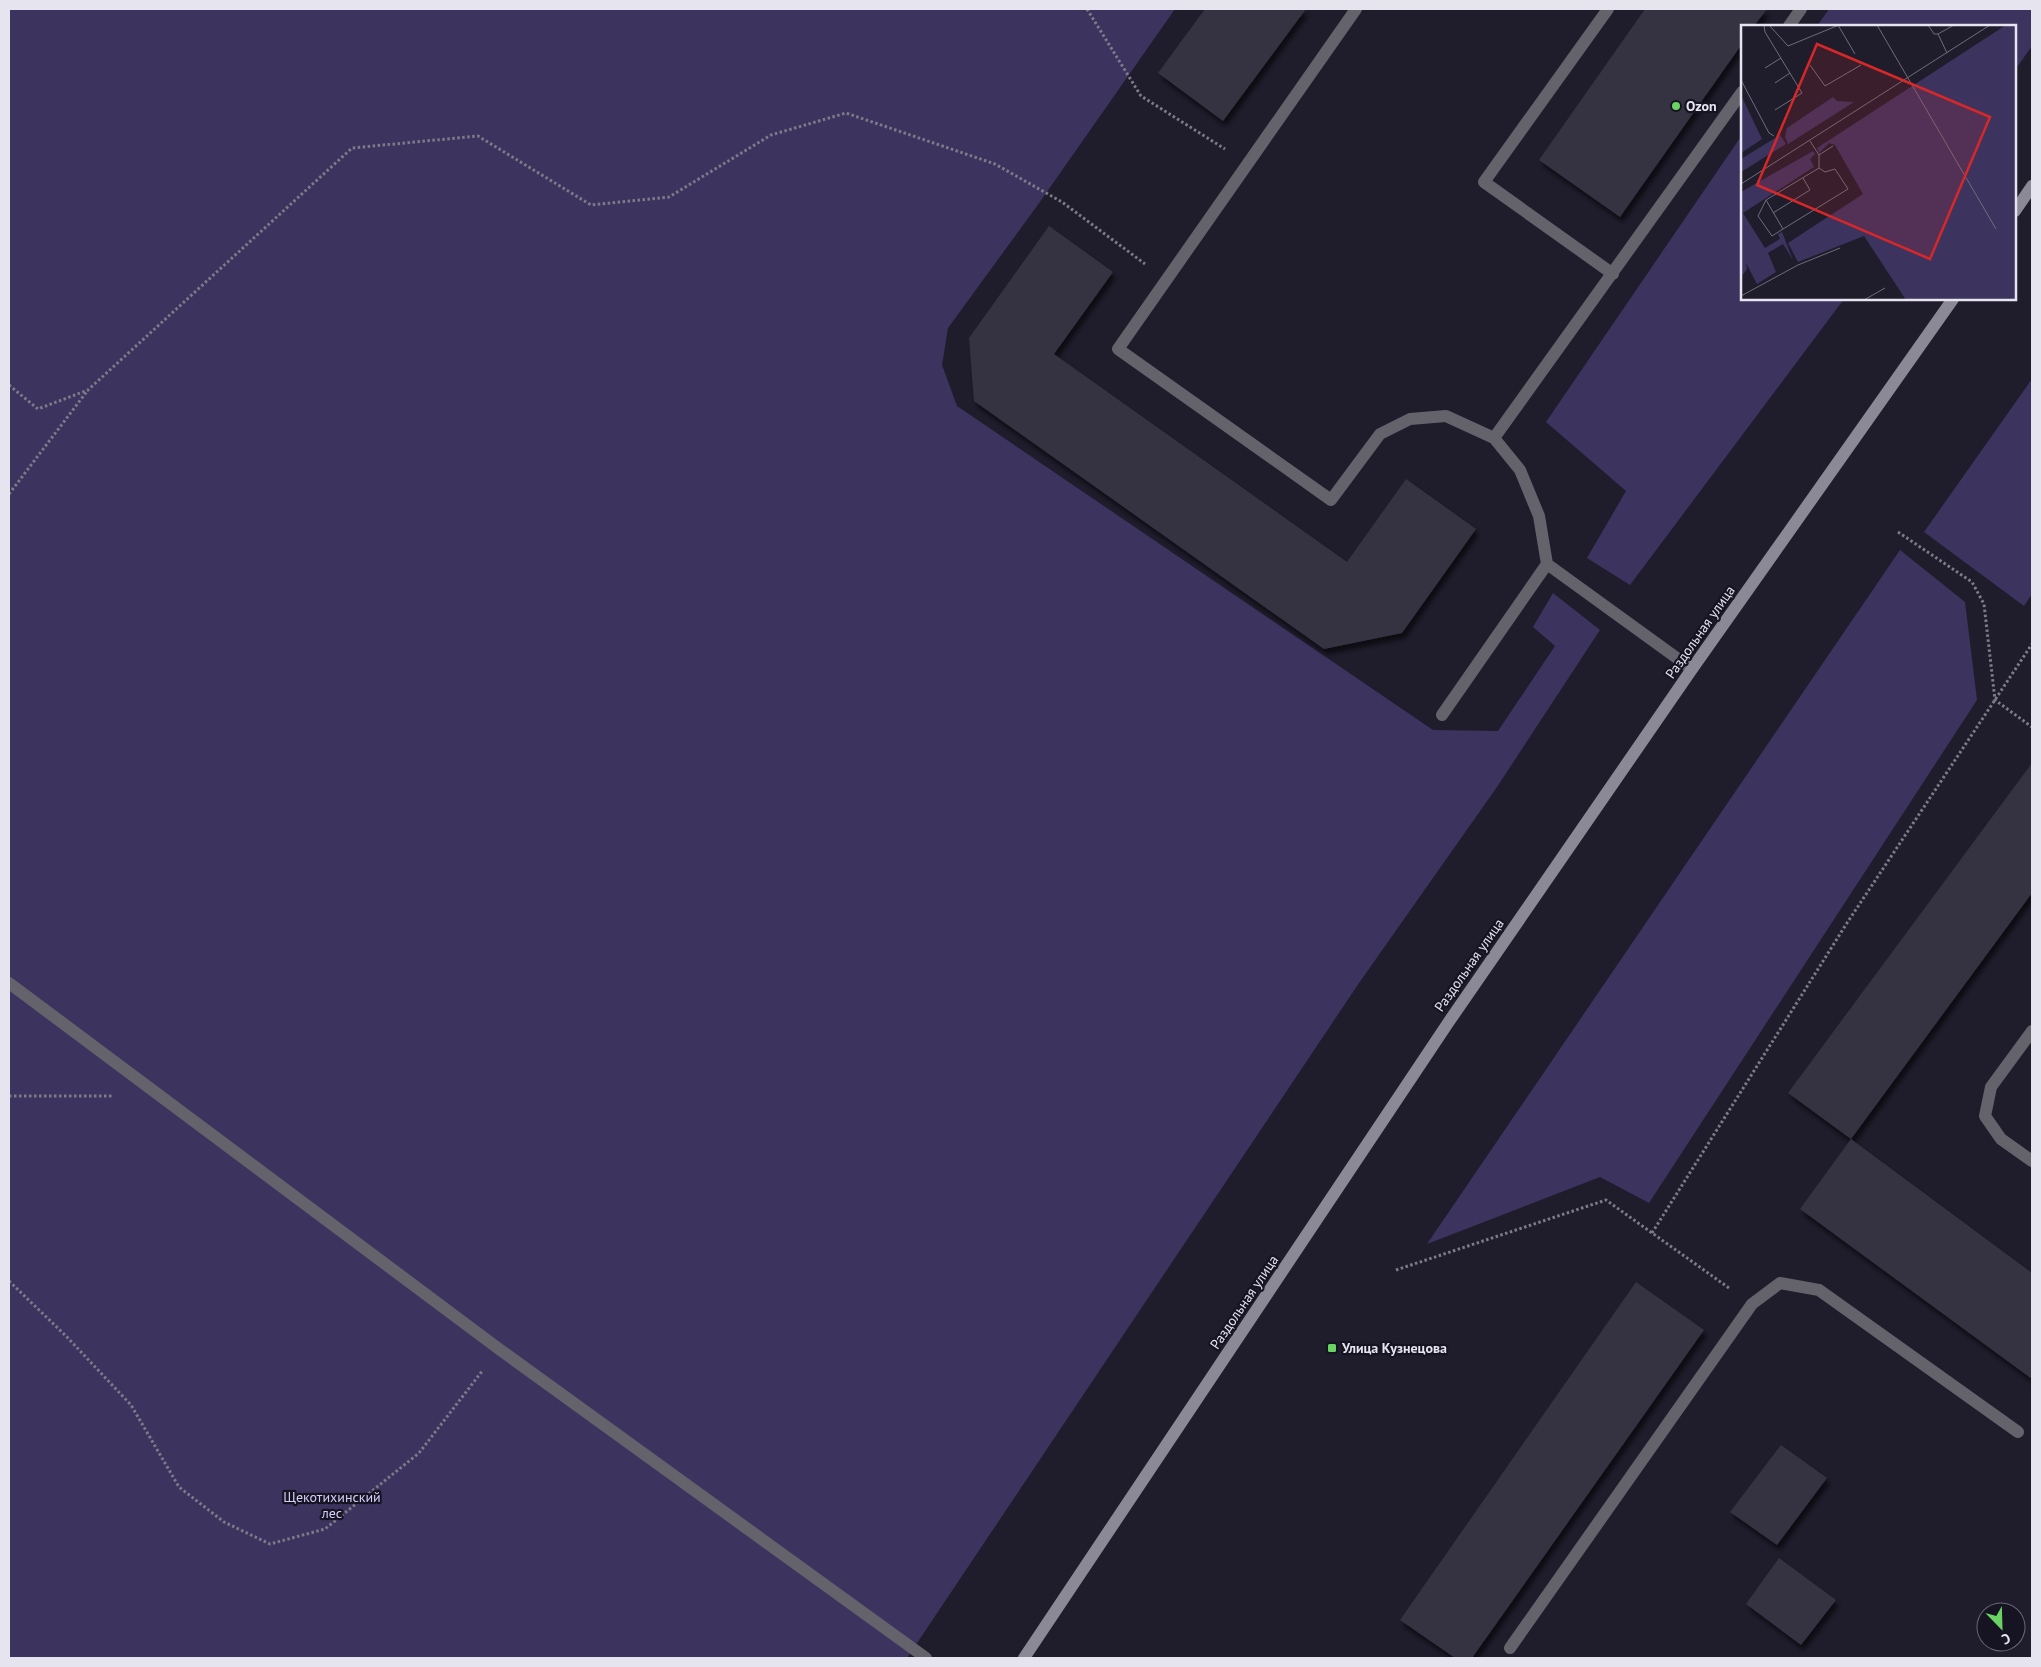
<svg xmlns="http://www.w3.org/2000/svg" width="2041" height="1667" viewBox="0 0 2041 1667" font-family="'PT Sans',sans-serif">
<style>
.green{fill:#3d335f}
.building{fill:#353242;filter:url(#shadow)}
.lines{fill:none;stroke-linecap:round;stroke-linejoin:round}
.path{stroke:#7d7b88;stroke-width:3;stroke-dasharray:2.5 2.5;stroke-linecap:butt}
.lane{stroke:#64626b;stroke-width:12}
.secondary{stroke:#8b8996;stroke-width:12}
.poi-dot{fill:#6ad363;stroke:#161322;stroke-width:2}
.labels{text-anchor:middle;stroke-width:4.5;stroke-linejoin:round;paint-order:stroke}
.poi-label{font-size:14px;font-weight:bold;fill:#e6e4ef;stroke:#161322;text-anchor:start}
.street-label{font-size:14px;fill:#e6e4ef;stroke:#161322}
.park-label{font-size:14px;fill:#d5cdfa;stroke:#161322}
.inset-road{fill:none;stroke:#6f6d7a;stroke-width:1}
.view{fill:#d62828;fill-opacity:0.15;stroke:#d62828;stroke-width:2.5}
.inset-edge{fill:none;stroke:#e6e4ef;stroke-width:2.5}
</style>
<defs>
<filter id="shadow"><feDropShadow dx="3" dy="5.5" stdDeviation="2.5" flood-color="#0009"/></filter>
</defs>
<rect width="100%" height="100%" fill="#1f1d2c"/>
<path class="green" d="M9 9H1175L1037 206 948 328 942 365 957 406 1433 730 1498 731 1555 646 1533 627 1553 593 1600 630 1497 787 1359 983 907 1658H9Z
M1829 9H2032V46L2015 70V26H1817Z
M1742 135V299H1844L1630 585 1587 558 1626 491 1546 422Z
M2032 379V594L2024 606 1924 532Z
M1900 550 1965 602 1977 700 1649 1203 1600 1177 1427 1244Z"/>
<path class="building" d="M1205 9H1306L1223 121 1158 73Z
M1645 9H1767L1754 26H1742V44L1620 217 1539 160Z
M1049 226 1113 272 1054 354 1347 562 1406 479 1476 529 1402 633 1324 649 974 401 969 338Z
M2032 763V893L1851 1139 1788 1093Z
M1851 1139 2032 1273V1379L1800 1209Z
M1636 1282 1704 1330 1472 1658H1455L1400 1620Z
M1781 1445 1827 1478 1777 1545 1730 1512Z
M1779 1558 1836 1600 1801 1645 1746 1604Z"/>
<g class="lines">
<path class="path" d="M1087 9 1141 96 1225 149
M9 385 38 409 88 390 352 148 478 136 591 205 669 197 771 135 846 113 995 164 1062 202 1145 264
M9 494 88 390
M1898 532 1972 582 1984 604 1995 700 2032 727
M9 1096H113
M1652 1233 1847 923 2032 644
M1396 1270 1606 1200 1729 1288
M9 1281 66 1336 131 1405 179 1487 224 1522 270 1544 325 1529 419 1453 483 1370"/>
<path class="lane" d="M1356 9 1118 349 1331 500 1380 434 1410 419 1446 416 1494 438 1520 470 1539 516 1547 564 1692 669
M1608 9 1484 182 1613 274
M1789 26 1801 9
M1494 438 1742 92
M1442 715 1547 564
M9 983 499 1349 926 1658
M2032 1031 1991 1087 1985 1116 2001 1139 2032 1161
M1510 1648 1752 1304 1780 1283 1819 1290 2018 1432"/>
<path class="secondary" d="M2015 211 2032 186
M1024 1658 1448 1023 1692 669 1953 299"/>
</g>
<g class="poi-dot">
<circle cx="1676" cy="106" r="5"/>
<rect x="1327" y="1343" width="10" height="10" rx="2.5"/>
</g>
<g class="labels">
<g class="poi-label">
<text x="1686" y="111">Ozon</text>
<text x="1342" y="1353">Улица Кузнецова</text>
</g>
<g class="street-label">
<text transform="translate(1700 632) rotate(-55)" y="5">Раздольная улица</text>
<text transform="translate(1469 965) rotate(-55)" y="5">Раздольная улица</text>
<text transform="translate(1244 1302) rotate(-56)" y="5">Раздольная улица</text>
</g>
<g class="park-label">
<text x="332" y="1502">Щекотихинский<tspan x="332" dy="16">лес</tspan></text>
</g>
</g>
<g transform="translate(1741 25)">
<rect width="275" height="275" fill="#1f1d2c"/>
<path d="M265 0H275V275H165L123 211 57 237 47 218 122 169 94 120 88 118 78 128 76 123ZM0 70 21 114 0 128ZM92 72 96 76 113 77 47 119 44 112 46 103ZM39 110 45 119 0 147V134ZM72 126 74 129 69 134 73 142 2 188 24 223 39 214 37 209 41 207 52 235 42 219 27 228 35 247 16 259 5 238 6 244 0 252V167Z" fill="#3d335f"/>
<path class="inset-road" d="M23 0 24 7 61 68 34 85M28 0 47 21 98 0M97 0 114 29M136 0 255 204M187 0 193 9H197L213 0M197 9 206 28M69 40 84 61 120 40M24 43 40 33M0 55 28 108 33 111M34 58 49 48M78 130 92 121M0 159 249 0M25 175 17 191 31 211 42 204 25 175 78 143M32 188 69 165 62 153M42 204 107 164 94 144 84 147 78 143V130L69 116M0 271 57 240 99 223M123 275 144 263"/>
<path class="view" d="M76 19 249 92 189 234 16 160Z"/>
<rect width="275" height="275" class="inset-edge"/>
</g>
<rect width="2041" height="1667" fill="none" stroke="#e6e4ef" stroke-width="20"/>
<g transform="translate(2001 1627) rotate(157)"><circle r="24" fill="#161322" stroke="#696774"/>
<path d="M0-4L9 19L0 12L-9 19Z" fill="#6ad363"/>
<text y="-8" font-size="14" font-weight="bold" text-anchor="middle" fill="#e6e4ef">С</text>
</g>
</svg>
